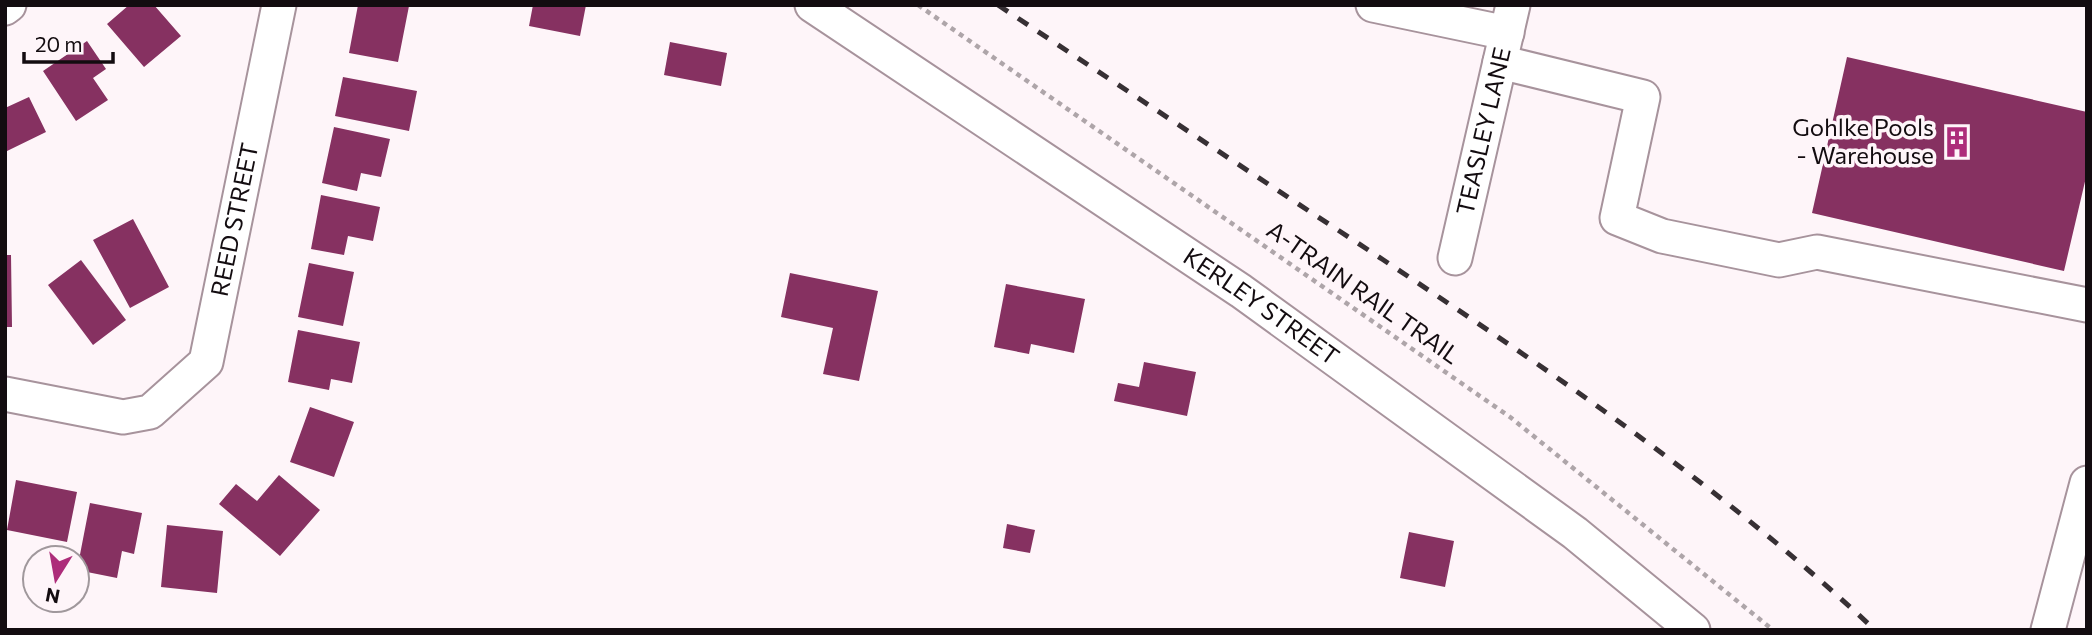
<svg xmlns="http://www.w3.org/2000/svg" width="2092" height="635" viewBox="0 0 2092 635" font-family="Commissioner,sans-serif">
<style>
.building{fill:#863161}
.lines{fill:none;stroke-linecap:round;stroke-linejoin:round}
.minor-casing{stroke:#a7939c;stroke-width:37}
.path{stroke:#aea5a9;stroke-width:4.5;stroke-dasharray:5 5;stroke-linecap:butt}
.minor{stroke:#fff;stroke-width:33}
.rail{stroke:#373034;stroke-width:5;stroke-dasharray:12 12;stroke-linecap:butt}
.labels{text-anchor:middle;stroke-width:7;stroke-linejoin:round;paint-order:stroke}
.poi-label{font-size:24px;fill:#130c10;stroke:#fef5f9;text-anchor:end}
.street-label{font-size:24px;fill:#130c10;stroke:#fef5f9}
</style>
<rect width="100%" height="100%" fill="#fef5f9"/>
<path class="building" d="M129 5H154L181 36 144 67 107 24Z
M358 5 409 6 398 62 349 53Z
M533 5H586L580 36 529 26Z
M87 41 106 69 93 78 108 100 76 121 43 71Z
M670 42 727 53 721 86 664 75Z
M1847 57 2087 112V173L2064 271 1812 213Z
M343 77 417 91 409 131 335 116Z
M29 97 46 132 5 152V108Z
M334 127 390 139 381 177 361 173 357 191 322 183Z
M321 195 380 207 373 241 348 236 344 255 311 249Z
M133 219 169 287 130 308 93 240Z
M5 255H11L12 327H5Z
M81 260 126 320 93 345 48 285Z
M309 263 354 272 343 326 298 317Z
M790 273 878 291 859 381 823 374 833 328 781 317Z
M1006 284 1085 299 1074 353 1031 344 1029 354 994 347Z
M298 330 360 342 352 383 331 379 329 390 288 382Z
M1144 362 1196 372 1187 416 1114 401 1118 383 1139 387Z
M310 407 354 422 334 477 290 462Z
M279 475 320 510 280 556 219 504 236 484 257 501Z
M16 480 77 492 67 542 7 530Z
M90 503 142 513 134 554 122 551 117 578 77 570Z
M1007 524 1035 530 1030 553 1003 548Z
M167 525 223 531 217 593 161 587Z
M1409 532 1454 541 1445 587 1400 578Z"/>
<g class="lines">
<defs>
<g id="minor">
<path id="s1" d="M812 5 1241 291 1575 533 1693 630"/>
<path d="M1373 5 1507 33"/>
<path d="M5 8 9 5"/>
<path d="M1500 62 1643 97 1617 218 1662 236 1779 260 1817 252 2087 305"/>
<path id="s2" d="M1455 258 1513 5"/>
<path id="s3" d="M5 394 123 417 150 412 206 362 279 5"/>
<path d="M2048 630 2087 483"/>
</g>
</defs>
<use href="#minor" class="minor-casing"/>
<path class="path" d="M918 5 1510 417 1773 630"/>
<use href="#minor" class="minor"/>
<path class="rail" d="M998 5C1126 90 1254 175 1382 259 1553 373 1725 489 1875 630"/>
</g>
<defs>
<symbol id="building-bare" viewBox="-9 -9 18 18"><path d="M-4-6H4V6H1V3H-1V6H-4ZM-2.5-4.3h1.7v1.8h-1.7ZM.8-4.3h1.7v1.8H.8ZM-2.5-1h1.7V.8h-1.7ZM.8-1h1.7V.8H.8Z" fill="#ad2c7a" stroke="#fef5f9" stroke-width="2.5" paint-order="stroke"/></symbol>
</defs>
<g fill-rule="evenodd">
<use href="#building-bare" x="1935" y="120" width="44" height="44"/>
</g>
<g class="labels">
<g class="poi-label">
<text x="1934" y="136">Gohlke Pools<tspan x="1934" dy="28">- Warehouse</tspan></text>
</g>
<g class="street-label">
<text dy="8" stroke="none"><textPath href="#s2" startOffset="130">TEASLEY LANE</textPath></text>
<text dy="8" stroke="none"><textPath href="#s3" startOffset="368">REED STREET</textPath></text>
<text transform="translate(1363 293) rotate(35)" y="8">A-TRAIN RAIL TRAIL</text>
<text dy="8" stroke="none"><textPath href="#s1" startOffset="541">KERLEY STREET</textPath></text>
</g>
</g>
<rect width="2092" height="635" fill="none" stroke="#130c10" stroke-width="14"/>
<g transform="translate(56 579) rotate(191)"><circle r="33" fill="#fef5f9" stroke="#a0989c" stroke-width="2"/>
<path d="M0-5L12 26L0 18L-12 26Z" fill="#ad2c7a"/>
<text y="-10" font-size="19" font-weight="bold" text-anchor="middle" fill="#130c10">N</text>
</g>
<path d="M24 52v10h89v-10" fill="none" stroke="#130c10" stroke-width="3.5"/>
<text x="35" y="52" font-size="21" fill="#130c10" stroke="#fef5f9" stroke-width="5" paint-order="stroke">20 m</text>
</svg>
